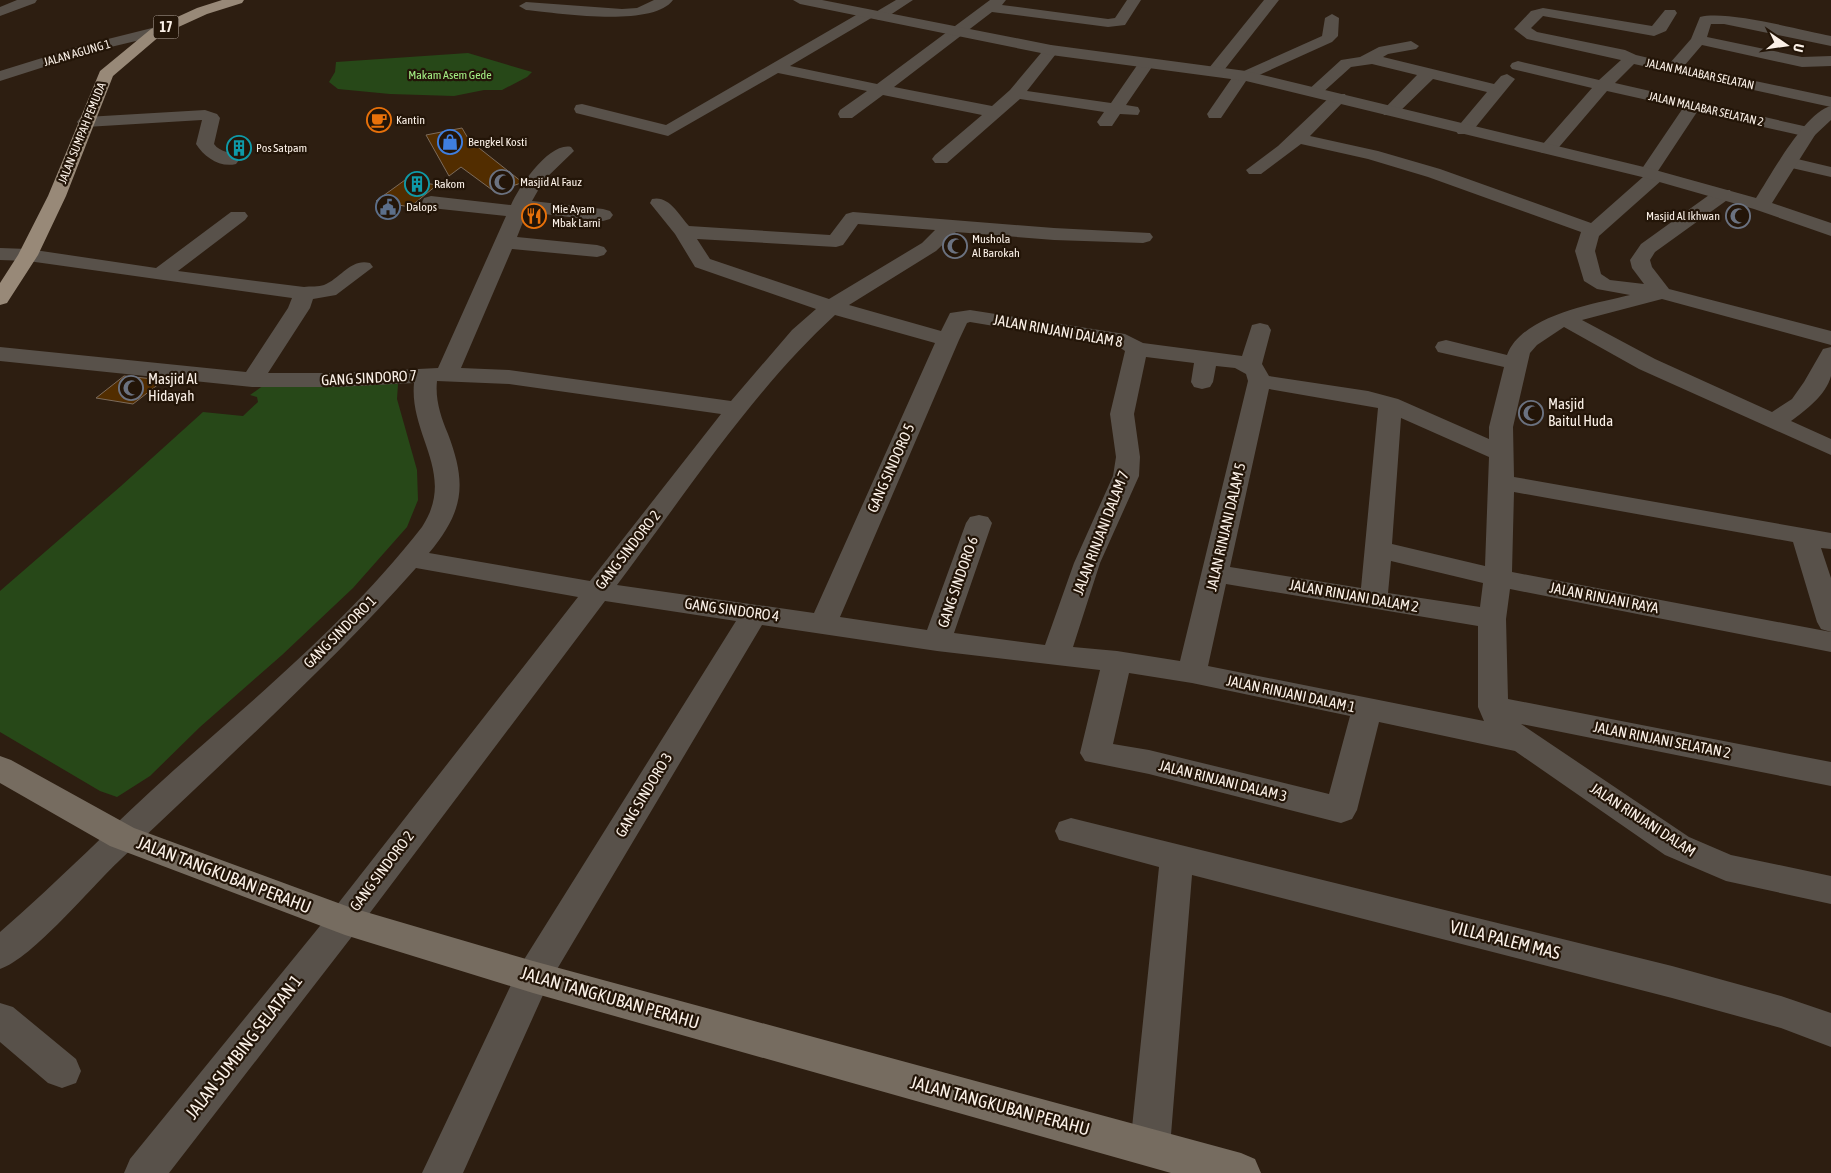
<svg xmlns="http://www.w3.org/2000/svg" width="1831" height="1173" viewBox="0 0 1831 1173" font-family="'Asap Condensed',sans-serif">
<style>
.green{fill:#274818}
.building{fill:#522d00;stroke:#7c6b5b}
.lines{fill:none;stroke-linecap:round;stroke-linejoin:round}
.minor{fill:#58514a;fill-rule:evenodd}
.tertiary{fill:#58514a;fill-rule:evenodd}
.secondary{fill:#766c60;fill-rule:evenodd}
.trunk{fill:#988978;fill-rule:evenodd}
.labels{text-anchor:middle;stroke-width:4.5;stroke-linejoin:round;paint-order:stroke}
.far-street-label{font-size:12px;fill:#faf0e7;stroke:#231508}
.far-park-label{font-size:12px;fill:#a2ed83;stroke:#231508}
.far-poi-label{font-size:12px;fill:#faf0e7;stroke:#231508;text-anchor:start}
.shield{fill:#231508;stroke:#baaea4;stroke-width:1}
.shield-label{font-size:14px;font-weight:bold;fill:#faf0e7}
.street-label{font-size:15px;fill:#faf0e7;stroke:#231508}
.poi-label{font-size:15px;fill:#faf0e7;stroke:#231508;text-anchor:start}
.near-street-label{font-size:18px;fill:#faf0e7;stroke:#231508}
</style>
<rect width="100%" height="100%" fill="#2d1e11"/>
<path class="green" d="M468 53 532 72 527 77 502 90H484L454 96 390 94 338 89 329 82 335 72 336 62Z
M398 384 397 399 417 470 418 500 407 527 353 588 282 655 200 727 150 776 117 797 100 791 0 732V591L121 486 203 412 243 416 258 402 257 397 250 395 264 385Z"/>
<path class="building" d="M462 128 469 140 522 182 521 183 495 192 461 167 449 176 426 135Z
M405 180 437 185 410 207 376 201Z
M124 376 164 380 133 404 96 398Z"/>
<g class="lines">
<path class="minor" d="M17 0H37L35 3 0 16V7Z
M654 0H673C653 28 558 13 526 10L519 6 526 2 622 9 637 8Z
M896 0H913L884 19 879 20 873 17 790 66 877 84 990 0H1006L1002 5 1108 19 1115 18 1127 0H1141L1125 25 1108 27 992 12 894 87 992 106 1010 90 1046 47 1051 45 1059 50 1027 91 1111 103 1140 61 1146 59 1154 64 1126 105 1138 107 1140 111 1138 115 1120 114 1112 126H1100L1097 122 1104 112 1020 99 947 163H935L932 159 935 155 982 115 883 95 852 118H840L838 114 840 110 867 91 778 73 668 136 576 113 574 109 576 105 582 104 666 125 863 11 868 10 874 13Z
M1264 0H1279L1221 74H1209L1207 71 1209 68Z
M1543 8 1652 26 1665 10H1675L1677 13 1666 31 1654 36 1543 16 1531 28 1537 32 1625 50 1636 55 1670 63 1691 39 1700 17C1727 10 1800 30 1831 36V46L1724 24H1711L1707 37 1802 57 1831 56V66L1802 67 1702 45 1684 66 1831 97V107L1634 64 1615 83 1808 127 1814 128 1817 132 1814 136 1808 137 1697 112 1658 171 1665 176 1662 180 1599 236 1595 251 1601 274 1610 280 1644 284 1632 268 1630 260 1641 244 1716 190H1730L1732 194 1730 198 1655 252 1650 260 1652 267 1669 289 1831 331V345L1662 299 1582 320 1655 359 1772 412 1792 399 1804 382 1823 349 1831 347C1831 356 1831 368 1831 376 1826 395 1806 410 1791 421L1831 439V455L1639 369 1564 327 1537 345 1530 353 1513 427 1514 477 1831 533V549L1821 548 1831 578V632L1821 629 1817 622 1793 542 1514 492 1512 572 1831 632V652L1510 589 1506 619 1508 699 1831 762V786L1521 724 1689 837 1731 855 1831 876V904L1726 881 1665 855 1515 751 1379 722 1357 810 1352 819 1341 823 1149 774 1085 761 1080 753 1100 670 937 651 762 625 547 986 463 1173H422L520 966 736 621 605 601 357 930 169 1173H124L130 1159 333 910 578 597 416 568C324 672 220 764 120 860 91 887 33 958 0 969V932C60 880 115 823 174 770 260 694 351 618 422 527 457 473 409 436 414 383L339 387H252L0 361V347L246 372 288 308 292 298 28 261 0 260V248L28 249 156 268 231 212H245L248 216 245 220 178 271 304 287C310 286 319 287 324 285 341 278 351 258 370 263L373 267 336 295 313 299 310 308 268 373H339L438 368 506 216 431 208 424 206 422 202 424 198 431 196 511 205C519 187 549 142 571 147L574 151 544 180 532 201 603 209 610 211 613 215 610 219 603 221 527 212 517 237 597 245 604 247 607 251 604 255 597 257 512 249 461 368 509 370 731 401 792 330 816 309 695 267 675 234 650 203 652 199C669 195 679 215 689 226L830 235 846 214 853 212 1054 228 1150 233 1153 237 1150 241 1143 243 1054 240 956 232 936 251 849 305 941 331 950 313 970 310 1125 334 1143 343 1242 356 1252 325 1260 323 1268 325 1271 330 1262 364 1269 376 1368 391 1398 399 1489 439V427L1504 367 1438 352 1435 347 1438 342 1446 340 1507 355C1522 315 1594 304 1630 295L1597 289 1584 281 1575 251 1581 232 1428 177 1368 159 1301 144 1261 174H1249L1246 170 1278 146 1333 94H1345L1347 98 1310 136 1378 151 1440 169 1591 223 1643 177 1639 173 1683 108 1607 91 1554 153H1542L1539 149 1542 145 1592 88 1512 69 1510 66 1512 63 1518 61 1599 80 1621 60 1527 39 1514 29 1531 11ZM858 224 935 230 922 243 829 299 710 259 697 239 836 247 843 245ZM835 315 935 343 814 613 617 585C684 496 753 390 835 315ZM970 322 1119 347 1125 351 1110 414 1116 457 1113 476 1074 563 1045 645 954 633 992 523 988 517 979 515 970 517 966 523 927 630 840 617 959 340 967 323ZM1146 357 1194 363 1191 382 1194 387 1202 389 1210 387 1213 382 1216 366 1235 368 1246 374 1248 381 1180 661 1117 651 1073 647 1100 563 1139 476 1140 457 1134 414ZM437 381 509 384 721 414 590 581 429 553C464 511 467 484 448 434 441 417 435 400 437 381ZM1269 389 1378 408 1361 588 1230 567ZM1401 418 1489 457 1485 566 1392 544ZM1391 561 1483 583 1480 607 1388 593ZM1226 584 1478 626V707L1484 721 1208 666ZM1129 673 1192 683 1350 716 1329 794 1149 750 1113 744Z
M1332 14 1339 18 1338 36 1332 42 1246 81 1221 118H1209L1207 114 1236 72 1244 71 1322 36 1325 18Z
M156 27 164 32 161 35 94 51 0 81V71L84 45Z
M1411 41 1419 46 1416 49 1388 54 1383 57 1494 84 1501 76 1507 74 1515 79 1470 134H1458L1455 130 1487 92 1433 79 1396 115H1384L1382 111 1417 75 1372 64 1351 67 1321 94H1309L1307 91 1341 60 1360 57 1379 47Z
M205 110 217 114 220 118 214 144C220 153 233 151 239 160L236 164C220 168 204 157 196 144L202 120 86 127 80 126 77 122 80 118 86 117Z
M1789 157 1831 167V177L1783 166 1780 162 1783 158Z
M1071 818 1672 966 1781 996 1831 1013V1047L1781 1028 1672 998 1192 875 1170 1147 1164 1160 1150 1166 1136 1160 1130 1147 1159 867 1059 840 1055 831 1059 822Z
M0 1003 13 1007 76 1059 81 1071 76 1083 62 1088 48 1083 0 1042Z"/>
<path class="tertiary" d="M793 0H822L1051 45 1246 71 1648 168 1756 198C1771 175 1805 112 1831 106V120L1815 135 1772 203 1831 223V236L1754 209 1642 177 1246 81 1051 55 800 4Z"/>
<path class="secondary" d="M0 756 11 760 134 828 349 907 533 961 1241 1153 1255 1159 1261 1173H1171L533 993 345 935 110 846 0 783Z"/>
<path class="trunk" d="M222 0H244L242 3 207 14 161 35 113 76 66 196 38 255 7 303 0 305V283L18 255 48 196 100 71 151 29 197 8Z"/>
</g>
<defs>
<symbol id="cafe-ring" viewBox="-11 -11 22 22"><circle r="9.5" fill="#231508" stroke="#e8710a" stroke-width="1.5"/><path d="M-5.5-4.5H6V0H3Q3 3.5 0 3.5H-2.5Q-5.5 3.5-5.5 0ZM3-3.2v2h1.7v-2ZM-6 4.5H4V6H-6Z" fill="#e8710a"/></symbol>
<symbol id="shop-ring" viewBox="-11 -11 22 22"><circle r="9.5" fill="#231508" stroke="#3f7fe0" stroke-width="1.5"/><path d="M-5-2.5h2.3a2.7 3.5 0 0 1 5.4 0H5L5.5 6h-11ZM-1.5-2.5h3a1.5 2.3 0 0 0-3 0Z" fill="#3f7fe0"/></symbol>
<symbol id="building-ring" viewBox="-11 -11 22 22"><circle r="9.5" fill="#231508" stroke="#0f9aa8" stroke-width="1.5"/><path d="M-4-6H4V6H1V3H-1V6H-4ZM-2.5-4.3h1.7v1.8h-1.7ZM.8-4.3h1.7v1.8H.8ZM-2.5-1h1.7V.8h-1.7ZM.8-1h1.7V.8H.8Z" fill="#0f9aa8"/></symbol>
<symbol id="mosque-ring" viewBox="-11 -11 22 22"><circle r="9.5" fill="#231508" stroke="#6b7280" stroke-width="1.5"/><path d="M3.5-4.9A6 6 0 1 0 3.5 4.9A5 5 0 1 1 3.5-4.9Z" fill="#6b7280"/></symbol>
<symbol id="civic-ring" viewBox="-11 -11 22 22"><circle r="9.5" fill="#231508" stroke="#5c6f8a" stroke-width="1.5"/><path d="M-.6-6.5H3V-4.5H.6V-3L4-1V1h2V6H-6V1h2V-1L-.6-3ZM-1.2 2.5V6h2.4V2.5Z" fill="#5c6f8a"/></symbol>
<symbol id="restaurant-ring" viewBox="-11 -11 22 22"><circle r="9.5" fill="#231508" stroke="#e8710a" stroke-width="1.5"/><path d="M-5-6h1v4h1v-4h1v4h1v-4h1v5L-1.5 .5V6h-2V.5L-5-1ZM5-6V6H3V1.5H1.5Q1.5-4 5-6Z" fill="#e8710a"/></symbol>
</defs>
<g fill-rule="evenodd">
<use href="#cafe-ring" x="365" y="106" width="28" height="28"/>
<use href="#shop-ring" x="436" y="128" width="28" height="28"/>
<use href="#building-ring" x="225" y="134" width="28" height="28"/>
<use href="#mosque-ring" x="488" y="168" width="28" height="28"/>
<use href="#building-ring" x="403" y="170" width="28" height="28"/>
<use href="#civic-ring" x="374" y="193" width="28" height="28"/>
<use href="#restaurant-ring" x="520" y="202" width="28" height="28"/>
<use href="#mosque-ring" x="1724" y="202" width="28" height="28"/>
<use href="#mosque-ring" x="941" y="232" width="28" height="28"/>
<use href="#mosque-ring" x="117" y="374" width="28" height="28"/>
<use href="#mosque-ring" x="1517" y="399" width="28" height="28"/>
</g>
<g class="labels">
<g class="far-street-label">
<text transform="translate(77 53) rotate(-16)" y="4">JALAN AGUNG 1</text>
<text transform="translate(1700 74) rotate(12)" y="4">JALAN MALABAR SELATAN</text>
<text transform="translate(1706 109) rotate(13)" y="4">JALAN MALABAR SELATAN 2</text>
<text transform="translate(82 133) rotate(-68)" y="4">JALAN SUMPAH PEMUDA</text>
</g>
<g class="far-park-label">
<text x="450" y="79">Makam Asem Gede</text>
</g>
<g class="far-poi-label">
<text x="396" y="124">Kantin</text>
<text x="468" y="146">Bengkel Kosti</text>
<text x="256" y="152">Pos Satpam</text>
<text x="520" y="186">Masjid Al Fauz</text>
<text x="434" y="188">Rakom</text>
<text x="406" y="211">Dalops</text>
<text x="552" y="213">Mie Ayam<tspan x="552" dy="14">Mbak Larni</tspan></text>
<text x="1720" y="220" text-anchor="end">Masjid Al Ikhwan</text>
<text x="972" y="243">Mushola<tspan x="972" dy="14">Al Barokah</tspan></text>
</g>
<rect class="shield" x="153.5" y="15.5" width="25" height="23" rx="4"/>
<g class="shield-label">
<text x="166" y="32">17</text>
</g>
<g class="street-label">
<text transform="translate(1058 331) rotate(10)" y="5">JALAN RINJANI DALAM 8</text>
<text transform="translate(369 378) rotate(-3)" y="5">GANG SINDORO 7</text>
<text transform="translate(891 468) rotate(-66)" y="5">GANG SINDORO 5</text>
<text transform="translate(1226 527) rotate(-77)" y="5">JALAN RINJANI DALAM 5</text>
<text transform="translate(1101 533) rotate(-69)" y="5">JALAN RINJANI DALAM 7</text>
<text transform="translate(628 550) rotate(-52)" y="5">GANG SINDORO 2</text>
<text transform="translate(958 582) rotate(-71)" y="5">GANG SINDORO 6</text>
<text transform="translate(1354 596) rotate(10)" y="5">JALAN RINJANI DALAM 2</text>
<text transform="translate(1604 598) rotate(11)" y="5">JALAN RINJANI RAYA</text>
<text transform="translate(732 610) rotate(8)" y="5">GANG SINDORO 4</text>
<text transform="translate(340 632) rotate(-45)" y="5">GANG SINDORO 1</text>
<text transform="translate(1291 694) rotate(12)" y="5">JALAN RINJANI DALAM 1</text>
<text transform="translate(1662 740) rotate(11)" y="5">JALAN RINJANI SELATAN 2</text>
<text transform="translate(1223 781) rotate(14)" y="5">JALAN RINJANI DALAM 3</text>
<text transform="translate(644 795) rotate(-59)" y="5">GANG SINDORO 3</text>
<text transform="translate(1643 820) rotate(33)" y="5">JALAN RINJANI DALAM</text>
<text transform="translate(382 871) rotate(-53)" y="5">GANG SINDORO 2</text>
</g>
<g class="poi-label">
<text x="148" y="384">Masjid Al<tspan x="148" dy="17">Hidayah</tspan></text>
<text x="1548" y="409">Masjid<tspan x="1548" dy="17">Baitul Huda</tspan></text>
</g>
<g class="near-street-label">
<text transform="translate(224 875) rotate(21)" y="6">JALAN TANGKUBAN PERAHU</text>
<text transform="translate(1505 940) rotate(14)" y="6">VILLA PALEM MAS</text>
<text transform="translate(610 998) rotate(16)" y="6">JALAN TANGKUBAN PERAHU</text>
<text transform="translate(244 1047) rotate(-52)" y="6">JALAN SUMBING SELATAN 1</text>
<text transform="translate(1000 1106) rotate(15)" y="6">JALAN TANGKUBAN PERAHU</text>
</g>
</g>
<g transform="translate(1786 45) rotate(103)" stroke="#231508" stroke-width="4" paint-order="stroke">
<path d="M0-4L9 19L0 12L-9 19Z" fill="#faf0e7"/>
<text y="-8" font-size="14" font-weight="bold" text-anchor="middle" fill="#faf0e7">U</text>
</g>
</svg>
